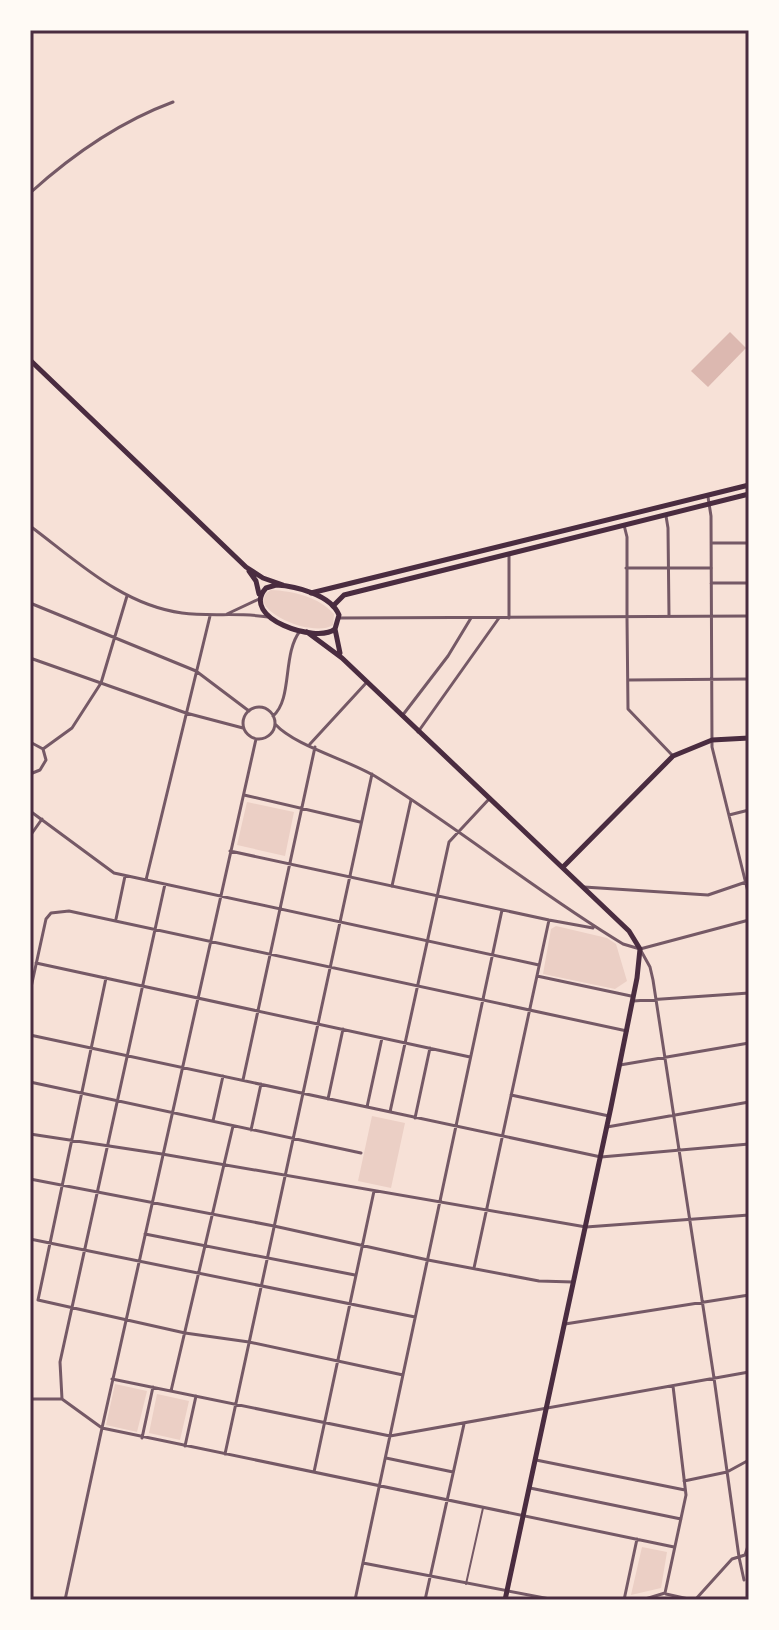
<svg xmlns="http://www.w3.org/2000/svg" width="779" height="1630" viewBox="0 0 779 1630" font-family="Roboto,sans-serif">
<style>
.green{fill:#ebcfc5}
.water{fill:#dcb8b0}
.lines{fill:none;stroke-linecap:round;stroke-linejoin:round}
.service{stroke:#755966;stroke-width:2}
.pedestrian{stroke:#755966;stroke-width:3}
.minor{stroke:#755966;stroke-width:3}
.secondary{stroke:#4a2c40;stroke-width:5}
.primary{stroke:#4a2c40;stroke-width:5}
.neatline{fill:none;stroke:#4a2c40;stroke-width:3}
</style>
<rect width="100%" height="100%" fill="#f7e1d7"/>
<path class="green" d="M271 590C293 591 319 597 334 614L333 625C316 636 269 619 263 601L266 593Z
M247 802 294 812 285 856 237 845Z
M556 926 607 938 616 944 627 981 615 989 543 974 551 929Z
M372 1116 405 1123 391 1188 358 1181Z
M115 1384 147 1391 137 1432 106 1425Z
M157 1394 189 1401 180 1440 149 1433Z
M642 1547 667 1552 661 1588 631 1595Z"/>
<path class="water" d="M730 332 746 348 708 387 691 371Z"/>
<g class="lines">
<path class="service" d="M466 1584 483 1508"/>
<path class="pedestrian" d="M666 516 668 528 669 616
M624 525 627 537V617
M626 568H711
M402 716 448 656 471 618
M392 886 411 800"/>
<path class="minor" d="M30 193C73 154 119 122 173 102
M708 497 711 516 712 747 749 896
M30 526C77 561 122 605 182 613 211 617 240 612 268 617
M713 543H749
M711 583H749
M30 603 196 671 249 711
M227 614 259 599
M339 618 749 616
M509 618V554
M627 618 628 709 673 756
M30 658 186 713 243 728
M629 680 749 679
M243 723a16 16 0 1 1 32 0a16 16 0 1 1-32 0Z
M273 716C293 699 282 654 300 631
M275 724C296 747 350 760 378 778 462 830 538 893 623 944L640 949 749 920
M418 732 499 618
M256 739 102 1428 674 1547
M30 742 43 749 46 760 40 770 30 774
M310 744 367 682
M43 749 72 728 101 683 127 596
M244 795 360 822
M30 811 114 873 539 965
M729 815 749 810
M30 836 42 819
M230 851 549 920 593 928
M146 880 210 616
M584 887 708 895 749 881
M116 919 125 876
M640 949 650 967 653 980 714 1378 739 1557 744 1580
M36 963 470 1057
M537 976 631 996
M106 978 38 1300 185 1333 249 1342 403 1375
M30 992 46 919 51 913 69 911 627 1031
M633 1001 749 993
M30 1035 601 1157 749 1144
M620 1065 749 1043
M243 1080 315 747
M30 1082 361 1153
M511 1095 609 1116
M328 1099 343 1029
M367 1107 382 1038
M390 1112 449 842 490 798
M415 1118 430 1048
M213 1121 223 1076
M607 1127 749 1102
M251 1130 261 1084
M30 1134 162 1154 586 1227 749 1215
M30 1179 274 1226 428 1260 539 1281 573 1282
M145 1234 355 1275
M30 1239 415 1317
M474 1268 549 920
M565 1324 749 1295
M112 1379 390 1436 749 1372
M171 1391 233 1126
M30 1399H62L60 1362 165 884
M62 1399 102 1428 65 1600
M142 1438 153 1387
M185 1446 196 1396
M225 1454 372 774
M386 1458 453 1472
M536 1460 685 1490
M314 1472 374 1191
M684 1481 727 1472 749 1460
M530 1488 681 1519
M363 1563 555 1600
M666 1594 693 1600
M355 1600 502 910
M425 1600 464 1424
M624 1600 637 1539
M642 1600 665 1593 686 1495 673 1386
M695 1600 732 1559 745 1555 749 1543"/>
<path class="secondary" d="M311 593 749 485
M333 606 344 595 749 494
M563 867 673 756 712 740 749 738"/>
<path class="primary" d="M30 360 246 567 263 578 283 585
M249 571 256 581 259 594
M276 585C296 586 331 595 339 615L335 629C317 644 239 618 266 588Z
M335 629 340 653
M307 632 342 658 629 931 640 949 637 978 611 1107 505 1600"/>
</g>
<rect width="779" height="1630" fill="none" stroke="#fffaf5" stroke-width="64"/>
<rect x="32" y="32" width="715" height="1566" class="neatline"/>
</svg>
